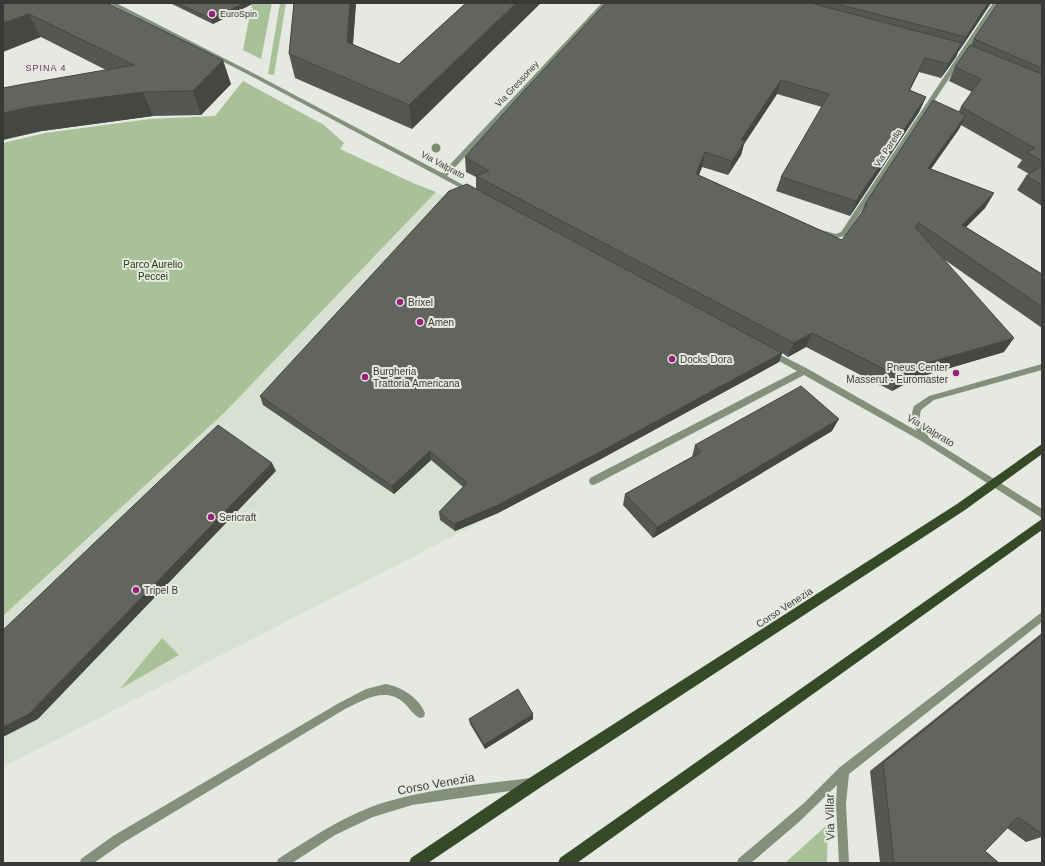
<svg xmlns="http://www.w3.org/2000/svg" width="1045" height="866" viewBox="0 0 1045 866" font-family="Helvetica,sans-serif">
<style>
.built{fill:#d8e0d2}
.green{fill:#a9c198}
.lines{fill:none;stroke-linecap:round;stroke-linejoin:round}
.service{fill:#85907c;fill-rule:evenodd}
.minor{fill:#85907c;fill-rule:evenodd}
.primary{fill:#374a27;fill-rule:evenodd}
.tree{fill:#7b8a6b}
.wall{fill:#545752}
.shaded-wall{fill:#454742}
.building{fill:#62655f;stroke:#454742}
.poi-dot{fill:#991e77;stroke:#e5e9e2;stroke-width:1.5}
.labels{text-anchor:middle;stroke-width:4;stroke-linejoin:round;paint-order:stroke}
.far-poi-label{font-size:9px;fill:#393a37;stroke:#e5e9e2;text-anchor:start}
.far-neighbourhood-label{font-size:9px;letter-spacing:1px;fill:#6d3159;stroke:#e5e9e2}
.far-street-label{font-size:9px;fill:#393a37;stroke:#e5e9e2}
.park-label{font-size:10px;fill:#253d0a;stroke:#e5e9e2}
.poi-label{font-size:10px;fill:#393a37;stroke:#e5e9e2;text-anchor:start}
.street-label{font-size:10px;fill:#393a37;stroke:#e5e9e2}
.near-street-label{font-size:12px;fill:#393a37;stroke:#e5e9e2}
</style>
<rect width="100%" height="100%" fill="#e5e9e2"/>
<path class="built" d="M436 192 450 200 457 198 773 365 498 513 3 767V616L225 412Z"/>
<path class="green" d="M255 3H272L261 59 243 50 252 4Z
M280 3H286L274 75 268 74Z
M243 81 324 125 344 143 340 149 413 183 436 192 225 412 3 616V143L45 133 150 119 215 116Z
M162 638 179 655 120 689Z
M828 824 827 863H785Z"/>
<g class="lines">
<path class="service" d="M386 684C402 687 419 698 425 713L424 717 420 718C413 715 409 707 404 703 386 686 364 700 345 709L121 844 94 863H80L81 859 113 836 339 703 366 689Z"/>
<path class="minor" d="M109 3H116L255 74 442 173 602 3H608L447 176 472 190 473 191 470 193 251 76Z
M993 3H999L845 236 836 238 816 233 815 231 818 229 836 234 841 232Z
M771 350 808 369 917 431C912 422 910 416 914 406L929 396 1042 364V370L934 400 921 410 919 420 929 438 1042 509V518L923 442 804 375 596 484 593 485 590 484 589 481 590 478 797 371 768 355 767 353Z
M1042 612V622L849 774 846 804 849 863H839L836 804 837 785 799 822 751 863H737L738 859 804 803 840 767Z
M530 778 534 779 535 783 534 787 530 788 412 805 373 817 335 835 292 863H277L278 859C308 840 337 820 371 807 420 789 479 785 530 778Z"/>
<path class="primary" d="M1042 444V454L965 510 541 787 428 863H409L411 858 531 777 957 504Z
M1042 519V530L577 863H558L560 858Z"/>
</g>
<circle class="tree" cx="436" cy="148" r="4.5"/>
<path class="wall" d="M3 3 231 84 201 115 153 116 42 131 106 70 41 37Z
M170 3H254L213 24Z
M294 3H356L353 45 399 64 466 3 412 129 295 78 289 54Z
M606 3H991L959 51H958L956 57 941 78 919 72 910 90 926 97 919 112 850 216 776 191 781 177 822 107 777 94 744 144 741 155 728 175 702 167 699 175 842 240 860 216 865 204 959 111 961 107 972 92 949 81 955 67 971 45 974 39 1042 3V206L1017 190 1026 176 1029 174 1017 167 1022 160 961 125 959 129 931 169 994 193 985 208 966 227 1042 274V328L945 260 1004 352 916 378 892 391 806 347 788 357 782 353 779 362 599 460 498 513 455 531 440 520 439 512 463 487 431 460 394 494 263 405 260 396 476 189V177L466 172 465 157Z
M832 431 653 538 623 505 625 494 692 457 695 445Z
M1042 633V837L1026 842 1007 828 985 851 999 863H880L870 771Z
M469 719H533L485 749 470 724Z"/>
<path class="shaded-wall" d="M244 3H254L213 24 211 19Z
M350 3H356L351 66 347 42Z
M516 3H541L412 129 409 105Z
M988 3H991L959 51 966 37Z
M29 14 41 37 3 52V23Z
M962 43 956 57 941 78 948 64Z
M925 58 919 72 903 104 909 90Z
M223 60 231 84 201 115 193 91Z
M781 80 777 94 744 144 741 155 728 175 732 161 741 140Z
M143 92 153 116 42 131 3 140V113L29 107Z
M926 97 919 112 850 216 856 201Z
M966 115 959 129 921 183 928 168Z
M705 152 702 167 693 189 696 174Z
M994 193 985 208 954 239 962 225Z
M812 333 806 347 788 357 794 343Z
M1014 338 1004 352 916 378 892 391 900 377 924 364Z
M782 353 779 362 599 460 498 513 455 531 454 524Z
M839 419 832 431 653 538 657 527Z
M430 451 431 460 394 494 392 486Z
M272 463 276 471 38 719 3 737V727Z
M533 714V719L485 749 484 745Z"/>
<path class="building" d="M3 3H107L223 60 193 91 143 92 29 107 3 113V88L24 84 134 65 29 14 3 23Z
M178 3H244L211 19Z
M294 3H350L347 42 399 64 466 3H516L409 105 289 54Z
M606 3H811L962 43 948 64 925 58 909 90 926 97 856 201 781 177 829 94 781 80 741 140 745 141 732 161 705 152 696 174 842 240 867 205 865 204 933 100 966 115 928 168 994 193 962 225 1042 274V307L919 223 915 227 1014 338 924 364 900 377 812 333 794 343 476 176 489 171 465 157 522 93Z
M833 3H988L966 37Z
M998 3H1042V68L974 39Z
M970 45 1042 74V161L1026 152 1035 148 961 107 981 79 955 67Z
M1042 166V185L1026 176Z
M467 184 782 353 600 452 498 505 454 524 439 512 467 483 430 451 392 486 260 396 449 191Z
M801 386 839 419 657 527 625 494 701 452 695 445Z
M218 425 272 463 29 714 3 727V630Z
M1042 635V834L1018 817 985 851 999 863H894L883 763Z
M518 689 533 714 484 745 469 719Z"/>
<g class="poi-dot">
<circle cx="212" cy="14" r="4"/>
<circle cx="400" cy="302" r="4"/>
<circle cx="420" cy="322" r="4"/>
<circle cx="672" cy="359" r="4"/>
<circle cx="956" cy="373" r="4"/>
<circle cx="365" cy="377" r="4"/>
<circle cx="211" cy="517" r="4"/>
<circle cx="136" cy="590" r="4"/>
</g>
<g class="labels">
<g class="far-poi-label">
<text x="220" y="17">EuroSpin</text>
</g>
<g class="far-neighbourhood-label">
<text x="46" y="71">SPINA 4</text>
</g>
<g class="far-street-label">
<text transform="translate(517 84) rotate(-47)" y="3">Via Gressoney</text>
<text transform="translate(888 148) rotate(-57)" y="3">Via Parella</text>
<text transform="translate(443 165) rotate(28)" y="3">Via Valprato</text>
</g>
<g class="park-label">
<text x="153" y="268">Parco Aurelio<tspan x="153" dy="12">Peccei</tspan></text>
</g>
<g class="poi-label">
<text x="408" y="306">Brixel</text>
<text x="428" y="326">Amen</text>
<text x="680" y="363">Docks Dora</text>
<text x="948" y="371" text-anchor="end">Pneus Center<tspan x="948" dy="12">Masserut - Euromaster</tspan></text>
<text x="373" y="375">Burgheria<tspan x="373" dy="12">Trattoria Americana</tspan></text>
<text x="219" y="521">Sericraft</text>
<text x="144" y="594">Tripel B</text>
</g>
<g class="street-label">
<text transform="translate(931 430) rotate(31)" y="4">Via Valprato</text>
<text transform="translate(784 607) rotate(-33)" y="4">Corso Venezia</text>
</g>
<g class="near-street-label">
<text transform="translate(436 784) rotate(-10)" y="4">Corso Venezia</text>
<text transform="translate(830 817) rotate(-91)" y="4">Via Villar</text>
</g>
</g>
<rect width="1045" height="866" fill="none" stroke="#393a37" stroke-width="8"/>
</svg>
